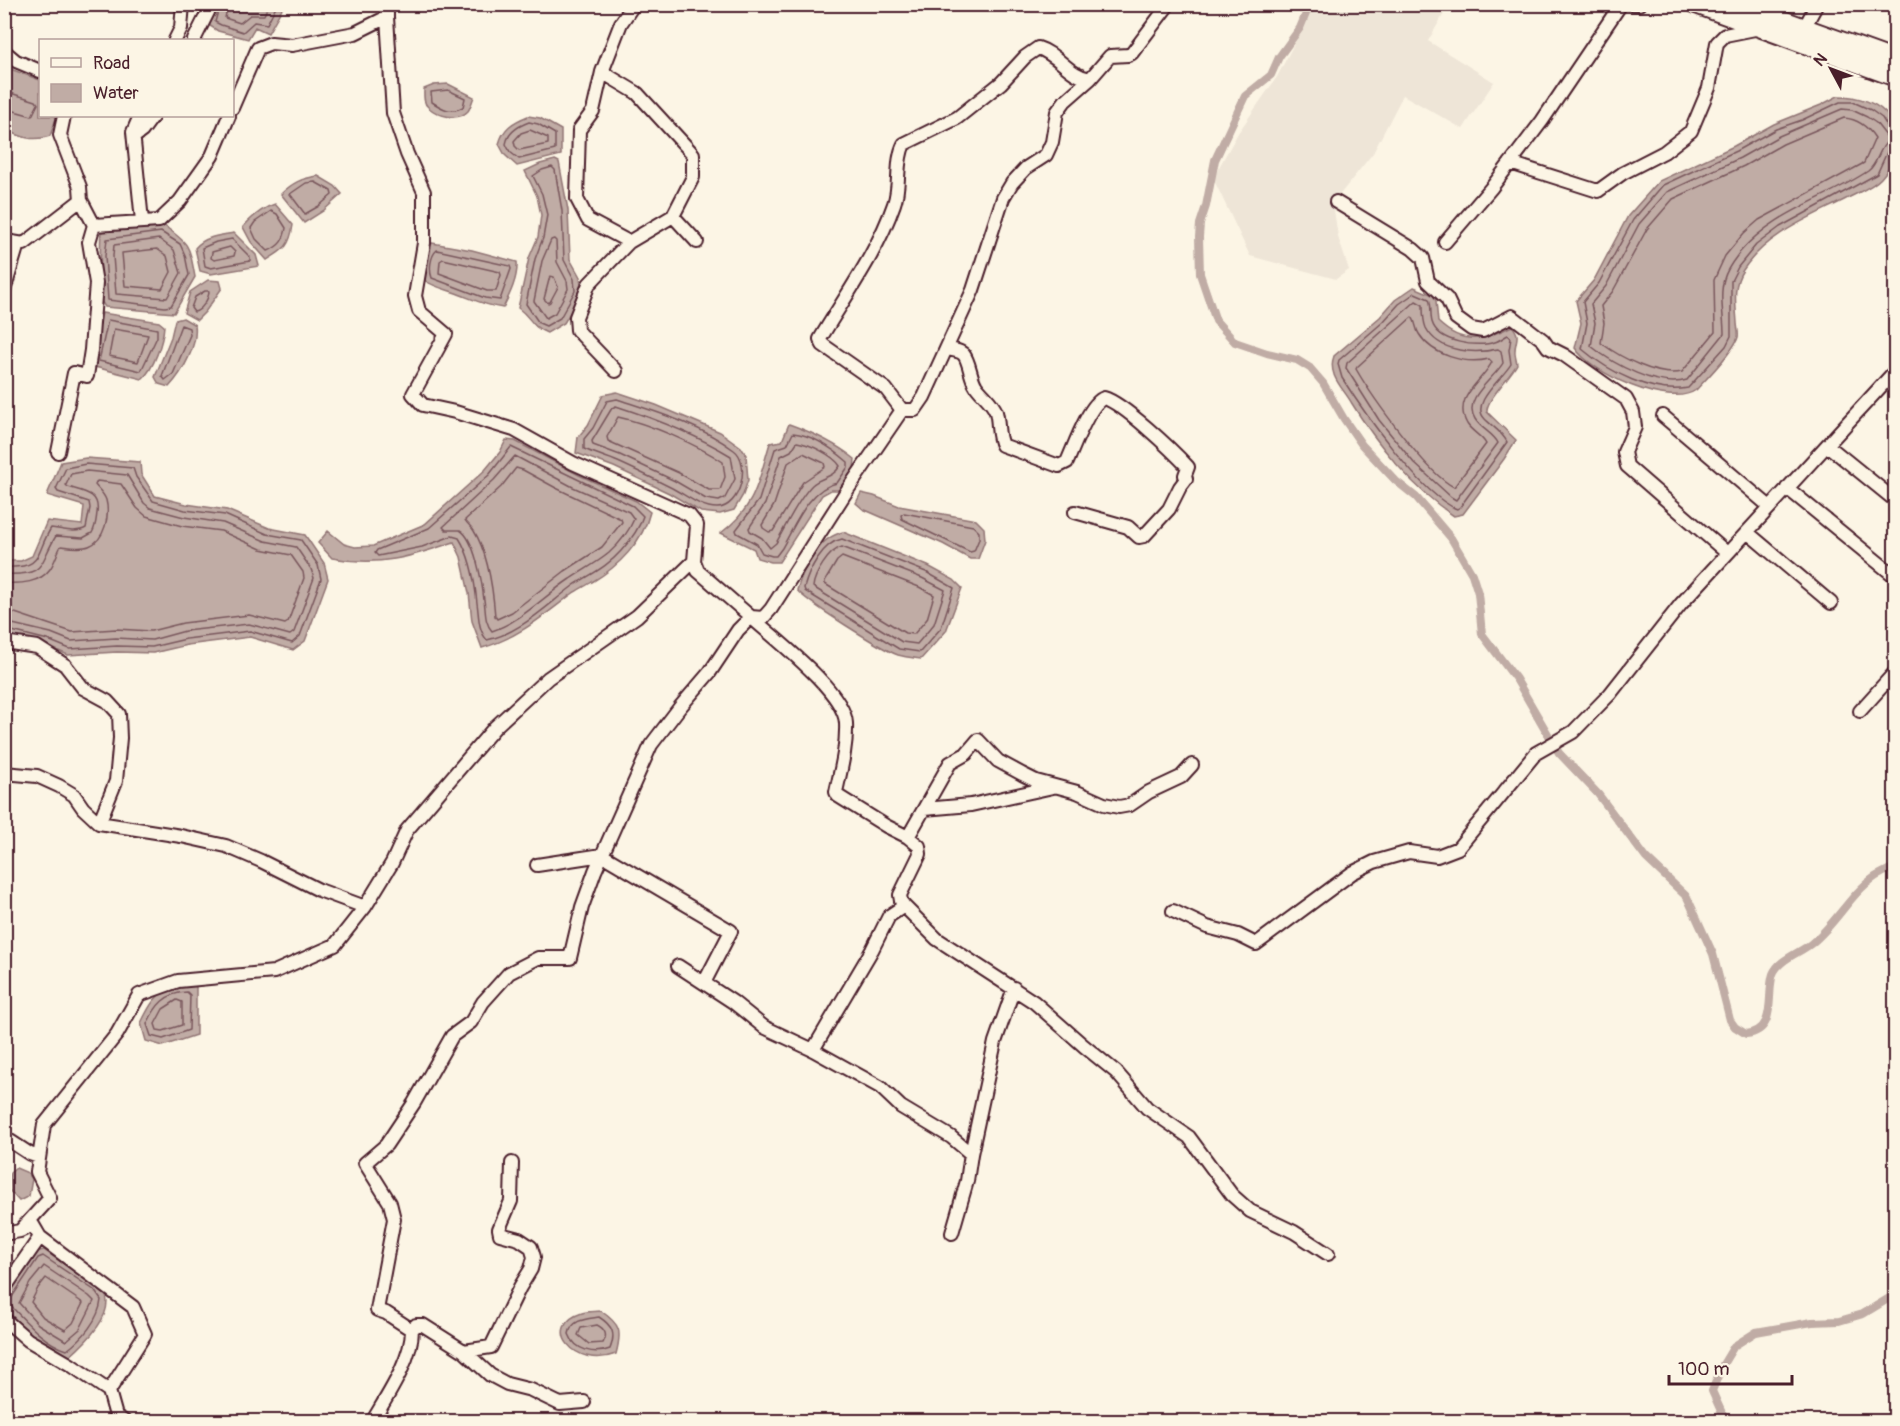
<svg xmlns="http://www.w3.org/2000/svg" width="1900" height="1426" viewBox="0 0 1900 1426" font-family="Pangolin,sans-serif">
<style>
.built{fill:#eee5d7}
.water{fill:#c0aca5;stroke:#917474;stroke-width:1.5}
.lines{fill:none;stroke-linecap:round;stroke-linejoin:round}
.shore{stroke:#79575c;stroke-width:1.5}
.canal{stroke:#c0aca5;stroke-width:8}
.minor-casing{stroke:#4a1f2b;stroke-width:16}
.highway-casing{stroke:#4a1f2b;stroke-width:22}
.minor{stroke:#fcf5e5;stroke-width:12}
.highway{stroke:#fcf5e5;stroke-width:18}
</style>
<rect width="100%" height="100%" fill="#fcf5e5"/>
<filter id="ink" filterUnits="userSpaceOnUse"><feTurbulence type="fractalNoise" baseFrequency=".0167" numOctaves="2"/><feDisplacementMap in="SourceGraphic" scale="12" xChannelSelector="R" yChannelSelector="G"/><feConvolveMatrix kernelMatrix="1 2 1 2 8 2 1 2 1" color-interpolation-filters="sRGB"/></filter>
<g filter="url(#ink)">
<path class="built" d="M1314 5H1449L1428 41 1494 82 1463 129 1403 95 1373 153 1333 203 1338 237 1349 270 1336 279 1250 256 1213 178 1238 133 1277 77Z"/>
<path class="water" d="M215 5H284L268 33 255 27 248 39 218 31 207 24Z
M5 67 40 80V116H57L50 136C33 142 20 137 5 129Z
M448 84 474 97C472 101 471 107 468 111 458 122 438 116 428 107 423 103 424 95 424 89L434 85Z
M1838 96C1856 96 1880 102 1890 119 1899 135 1894 165 1881 178 1873 187 1857 193 1846 199 1809 218 1767 234 1743 270 1732 286 1736 305 1737 323 1737 327 1739 333 1738 337 1735 350 1706 379 1696 390 1669 409 1591 373 1575 348L1581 323 1576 301 1594 280 1628 216 1659 181 1734 146 1774 124 1821 105Z
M528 116 540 118 561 130V155L517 166 505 155 499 144C503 128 513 122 528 116Z
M555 160 559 162 568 210 570 259 580 277 582 293 564 323 547 333C530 326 532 318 518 308L529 258 538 237 541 215 537 196 525 171 540 164Z
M318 176 335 186 342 194 323 211 304 223 281 194C292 183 302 178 318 176Z
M275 204 293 225C290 246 285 249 267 260L251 242 243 227C252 217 262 208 275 204Z
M163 225C190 244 189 245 195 277L174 313 105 307 101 301C102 278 99 255 101 232Z
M234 233 256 255 259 266 211 274 200 271 195 248C204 237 220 235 234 233Z
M432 243 472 250 517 262C518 278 510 294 503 308 486 306 472 299 456 293 445 289 434 287 424 280L427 252Z
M208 280 220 281 222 288 205 312 197 320 184 313 190 292Z
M1414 287 1433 295 1436 301 1438 322C1463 346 1484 340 1512 326 1522 337 1514 341 1515 353 1515 354 1517 363 1517 364 1511 376 1485 401 1487 412L1516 440 1504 459 1463 514 1454 516C1414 490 1376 443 1351 402 1343 388 1327 375 1334 356L1380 317 1395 300Z
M102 313 159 322 164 326C163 341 154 369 142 379L95 367 92 360Z
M183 318 195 325C198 345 183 372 169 387L159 384 155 377 171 337 175 320Z
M617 392 656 405 720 432 741 447 746 455 748 480 743 495 734 510 720 514 701 512 669 493 614 467 576 453 578 437 588 425 603 395Z
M789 424C814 433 835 443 855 459L854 469 839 490H831L822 495 779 562H771L757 558 754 549 721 533C756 507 758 482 770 443L782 441Z
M506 440 515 441 579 475 636 501 650 512C643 542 618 567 592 582 586 586 579 589 572 594 543 616 518 638 482 648L472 621 469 593 461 557 454 542C411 557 379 567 332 558L318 543 328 531 344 544 355 547 373 546 425 524 485 470 500 452Z
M86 458 140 462 141 474 155 496 186 504 227 510 269 528 305 535 324 563 328 579 305 641 293 650 250 637 187 645 153 653 117 652 68 655 47 646 5 635V561H21L32 556 47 521 82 525 84 506 47 495 61 462Z
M861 493 874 496 899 506 976 520 984 528 985 540 978 559H970L943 544 863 509 856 503Z
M843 532 928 566 954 580 962 588 946 631 921 659C914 658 905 657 898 655 883 650 805 601 797 590 804 566 818 538 843 532Z
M196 986V1035L163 1046 146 1041 141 1023C156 993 161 987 196 986Z
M16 1168 28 1173 32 1179 29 1196 19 1201 9 1190 10 1173Z
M44 1250 105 1293C115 1315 83 1345 68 1358L29 1334 5 1308 7 1294 35 1252Z
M601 1311C621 1325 622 1331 616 1354 574 1370 541 1326 582 1313 588 1311 595 1312 601 1311Z"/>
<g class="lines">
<path class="shore" d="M220 4 215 22 221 25 243 32 254 22 267 24 277 4
M228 4 225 18 240 23 250 15H264L269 4
M448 90 465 98 463 107C451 114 443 109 432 102L431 92Z
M4 91 36 101 38 104 32 116 4 108
M1842 109 1852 110 1867 117 1876 123 1887 137 1888 141C1878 149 1878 164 1868 171 1826 199 1774 212 1740 252 1734 260 1727 268 1724 279 1719 296 1724 316 1724 334L1687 380C1658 389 1613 364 1591 346L1595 323 1591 304 1606 286 1639 224 1667 192 1740 158 1779 136Z
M1844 118C1857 119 1868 127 1875 138L1864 163 1759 220 1744 233 1725 256 1714 280 1715 332 1682 372C1658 378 1620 357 1601 343L1604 323 1601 306 1613 291 1647 229 1673 199 1744 166 1783 144Z
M529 122 538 124 555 134V150L519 159 510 152 506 144C508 132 518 126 529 122Z
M530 130 548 138V144L519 150 515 146 514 141 521 133Z
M1896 131 1889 129 1882 118 1871 110 1853 102H1840L1802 120 1776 129 1736 151 1663 185 1633 220 1599 283 1583 302 1587 323 1582 349C1609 372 1653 395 1688 388L1726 346 1731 336V281L1738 267 1756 245 1780 227 1877 174 1888 150 1896 147
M552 167 555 170 562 211 564 260 574 279 575 291 560 318 546 326 539 323 526 304 535 259 543 238 547 215 542 194 533 176 542 170Z
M315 182 331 191 332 195 319 206 305 214 290 194 306 183Z
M271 211 277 214 286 228C284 240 280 246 268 251L256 239 251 228 255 222Z
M161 232 180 244 185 255 189 275 171 306 165 307 108 300 105 256 107 239Z
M159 239 174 250 181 273 167 298 116 294 113 256 114 245Z
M232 239 250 257V261L211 268 205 266 202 248 216 242Z
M554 239 556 241 557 262 567 281 568 289 555 313 546 318 534 301 542 261 551 240Z
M230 247 235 252 234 256 214 260 211 258 212 252Z
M157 249 167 256 171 272 162 289 125 286 122 253Z
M437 250 510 266 511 269 500 300 485 298 432 278C429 270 430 256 437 250Z
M443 259 500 272 501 275 496 291H487L439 273 440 261Z
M550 276 554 277 558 287 550 302 548 303 544 299Z
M205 291H209C209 299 201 311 194 312L191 308 195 297Z
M1415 293 1429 299C1432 306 1430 315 1432 322 1438 343 1478 348 1495 342 1499 341 1504 337 1508 335L1511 338 1509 350 1511 364C1503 378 1469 404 1485 419 1492 426 1503 433 1507 442L1460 507 1457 509C1421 495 1363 411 1342 378L1338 364 1339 360 1383 322 1399 304Z
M1416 301 1423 305C1423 312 1423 321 1426 328 1439 353 1475 354 1498 349L1501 351 1503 363C1494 379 1462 398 1475 419 1481 429 1493 433 1498 443L1456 500 1451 497 1414 463 1379 420 1346 368 1347 363Z
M1412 317C1416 321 1415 328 1419 334 1432 355 1465 365 1489 359L1492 362C1482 382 1452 397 1467 424 1472 432 1482 436 1486 444L1454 487C1427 474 1372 397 1356 369L1357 367Z
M108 320 157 329V337L141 371 99 361Z
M181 325 189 328 190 335 173 374 165 380 162 376Z
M114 329 148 335 138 362 109 356Z
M617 399C656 412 701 425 734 450 751 462 741 508 717 508 701 508 687 496 672 488 654 479 636 470 618 462 607 457 595 454 584 449V439L593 428 607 401Z
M616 406C656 419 695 434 731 456L735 479 725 498 719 501 706 499 675 481 620 455 593 445 592 441 612 408Z
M618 417C650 424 696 444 723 462L725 477 720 490H709L679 473 608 441 607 437Z
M793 433C813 435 833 449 848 462V467L837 483C809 488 795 526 782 548L776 556H772L762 553 757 544 737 533 736 530 759 500 775 449 787 445Z
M797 442C810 444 833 455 840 466 832 479 822 476 812 485 798 499 786 526 776 543L770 548 762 538 750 531 749 528 765 504 781 456 791 451Z
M511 447 633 506 643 516C639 529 630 541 621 551 607 567 589 575 573 586 546 606 520 633 487 640 478 630 479 616 477 603 475 583 470 555 459 538L452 536 422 547 378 556 375 553 377 550 429 528 489 475Z
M803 453 824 463 825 467 803 482 773 531 769 532 763 528 762 525 774 505 788 463Z
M515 456 573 487 629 512 634 519C629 531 619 544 609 553 597 563 583 570 570 579 544 596 522 621 492 631 484 622 486 611 484 600 482 582 475 539 460 530H446L443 527 494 480Z
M516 468 523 470 556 488 621 519 622 522 602 547 565 571 512 612 497 619 495 616C493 591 488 553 474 531 472 527 467 524 465 520L501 487Z
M904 513 973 526 979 532V539L974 551 970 552 902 519 901 515Z
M842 539 926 572 954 588 941 628 920 652 899 649 805 591 804 588C809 570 822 543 842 539Z
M842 547 922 578 945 590 934 624 917 644 902 642 813 587C814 575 829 550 842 547Z
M842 557 919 587 934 595 927 619 914 634 905 633 825 584V581L837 561Z
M4 567C44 569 35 554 51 528 62 529 76 534 86 528L90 508 89 502 58 492 56 489 66 468 86 464 133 468 136 477 153 501 185 510 225 515 267 534 301 540 318 565 321 579 300 636 292 643 250 631 186 639 152 647 117 646 70 649 48 640 4 629
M4 574C47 576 38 565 56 536L83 538 92 533C96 526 96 520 97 513 100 493 84 492 68 487L66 485 71 474 87 471 127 475 144 503 150 508 184 517 223 523 265 541 296 547 311 569 314 578 294 632 290 635 249 624 185 631 152 640 116 638 71 641 51 633 4 622
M4 583C21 584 40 583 50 569 55 562 57 553 61 546 70 547 81 549 89 546 105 540 110 515 106 500 104 494 99 490 95 485L97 481 121 484 137 508 146 516 182 526 221 531 261 549 291 555 303 572 304 578 288 622 285 624 249 615 183 623 151 631 116 629 72 632 15 613H4
M187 992 190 995 189 1030 163 1039 151 1036 147 1024C156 1005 165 993 187 992Z
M177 1000 182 1002V1025L163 1031 157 1030 155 1024 163 1009Z
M43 1256 94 1290 101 1300C99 1320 82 1339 67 1350 42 1342 26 1321 8 1303L38 1258Z
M44 1266 89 1296 94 1301 80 1329 66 1341 38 1324 19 1303 30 1283Z
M46 1278 83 1303 73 1323 65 1330 43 1317 31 1302 38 1288Z
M599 1317C613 1326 616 1334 610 1349 595 1355 575 1351 569 1334 572 1319 586 1319 599 1317Z
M597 1325C605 1329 608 1335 603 1343L589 1344 578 1335 581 1328Z"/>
<path class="canal" d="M1310 4 1300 28 1279 57 1271 75 1245 96 1215 160 1206 206 1200 224 1199 237 1200 274 1216 321 1235 342 1267 353 1297 360 1310 368 1323 383 1344 419 1362 445 1396 481 1416 497 1451 538 1472 574 1478 593 1482 634 1516 679 1559 753 1598 794 1646 858 1687 897 1713 954 1730 1020 1735 1027 1746 1034C1778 1031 1766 995 1773 974 1779 959 1800 953 1812 943 1836 924 1850 894 1875 877 1881 873 1889 870 1896 866
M1726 1422 1712 1391 1722 1366 1734 1346 1756 1332 1812 1322 1839 1321 1863 1314 1896 1294"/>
<defs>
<path id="minor" d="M634 4 621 23 602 72 637 93 693 154V177L673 216 697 242
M1633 4H1639
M1804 28 1817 4
M175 40 181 28 183 4
M194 40 212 4
M4 51 16 61 40 71
M602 72 593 111 579 130 577 199 588 220 629 242
M1090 79C1069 76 1058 54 1038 48L1025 57 1001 83 957 118 904 144C895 162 901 185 894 204 877 253 846 295 820 339L823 345 886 389 902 410 846 492 771 609 763 618 751 617C775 639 844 691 846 723 847 746 841 769 836 792L838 796 886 826 908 837 919 846 920 854 900 895 901 901 904 906 937 939 1034 1002 1084 1046 1116 1072 1147 1108 1189 1137 1232 1195 1250 1211 1294 1232 1328 1254
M232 108 258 48 271 43 292 45 355 33 387 17V4
M140 116 133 132 142 221
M134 137 142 131 153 116
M1510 163 1598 191 1623 173 1664 152 1691 131 1709 88 1717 43 1725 35 1760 28
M1336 202 1413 249 1423 258 1428 281 1447 299 1456 318 1471 329 1483 331 1512 316 1543 340 1548 347 1564 355 1626 399 1633 412 1635 427 1624 452 1627 466 1727 553
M94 225 159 221 180 201 212 156 229 116
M1445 242 1492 187 1542 121 1621 4
M4 246 12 242 24 244 81 200
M4 291 18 244
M946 349C952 350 960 350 964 355 970 363 970 377 976 386 983 396 992 401 996 412 999 423 997 436 1002 445L1059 466 1067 462C1074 447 1089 403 1104 398 1123 403 1173 451 1188 467L1185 475 1186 479 1180 487 1169 509 1144 536 1139 537 1128 527 1075 512
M616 371 577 330 576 317 589 284 629 242 673 216
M902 410H915L924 397 973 290 1003 198 1012 183 1026 168 1046 155 1052 142 1057 112 1065 101 1090 79 1110 56 1128 55 1132 53 1169 4
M1663 416 1770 507
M1827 445 1896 501
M58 452 74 373 87 376 91 350 96 283 89 242 94 225 81 200 80 187 60 135 64 116
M1787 488 1896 577
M1747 532 1831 603
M4 642 37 647 65 665 83 688 107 701 119 714 120 738 116 781 99 823
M1860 711 1896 671
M4 773 37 776 59 786 74 795 83 808 99 823 181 836 226 846 261 861 319 890 365 907
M924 809 971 805 1053 787
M908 837 950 763 966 754 978 740 998 761 1022 774 1036 781 1077 792 1104 804 1119 807 1130 805 1149 792 1181 777 1192 765
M537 865 602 855 731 931 704 983
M1173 911 1207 927 1238 935 1256 944 1352 873 1374 862 1409 852 1437 856 1458 848 1536 753 1573 732 1610 694 1681 604 1896 370
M678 966 733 1002 764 1027 813 1050 880 1087 901 1107 951 1137 971 1154 967 1181 952 1233
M813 1050 872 950 889 916 904 906
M4 1137 30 1154 39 1157
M971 1154 995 1042 1014 988
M20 1231 50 1198 37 1172 44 1125 117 1034 139 995 178 981 274 972 335 945 365 907 392 863 407 830 495 727 548 678 637 616 694 561
M4 1234 20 1231 33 1225 40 1237 4 1289
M40 1237 133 1307 145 1334 109 1391
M4 1319 28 1340 71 1365 109 1391 116 1416 125 1422
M412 1330 416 1325H423L464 1351 491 1347 520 1287 531 1269 534 1257 531 1247 519 1239 500 1234 499 1229 511 1201 512 1163
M464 1351 490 1375 507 1384 531 1390 560 1404 584 1402
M372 1422C387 1396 412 1360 412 1330L386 1313 377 1310 394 1219 390 1203 365 1163 386 1145 414 1103 452 1036 471 1022 483 1002 509 973 538 958H570L582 907 595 871 651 745 680 707 710 672 738 630 751 617 698 571 694 561 697 525 689 515 573 463 514 430 455 412 423 405 413 394 446 334 419 311 415 296 424 243V192L407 154 393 113 387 17"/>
<path id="highway" d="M1696 4 1896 77
M1738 4 1896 61"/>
</defs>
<use href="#minor" class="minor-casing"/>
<use href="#highway" class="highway-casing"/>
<use href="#minor" class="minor"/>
<use href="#highway" class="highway"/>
</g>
</g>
<rect width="1900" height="1426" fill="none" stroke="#fcf5e5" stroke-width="24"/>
<rect x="12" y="12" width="1876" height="1402" fill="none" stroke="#4a1f2b" stroke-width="2" filter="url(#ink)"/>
<rect x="39" y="39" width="195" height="78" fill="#fcf5e5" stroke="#b59f9b" stroke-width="1.5"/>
<rect x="51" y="58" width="30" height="9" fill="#fcf5e5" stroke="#b59f9b" stroke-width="1.5"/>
<text x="93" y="69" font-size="18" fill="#4a1f2b">Road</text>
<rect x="51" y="84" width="30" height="18" fill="#c0aca5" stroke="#b59f9b" stroke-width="1.5"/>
<text x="93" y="99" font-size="18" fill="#4a1f2b">Water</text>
<g transform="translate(1831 69) rotate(311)" stroke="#fcf5e5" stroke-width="4.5" paint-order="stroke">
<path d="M0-4.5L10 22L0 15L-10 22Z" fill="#4a1f2b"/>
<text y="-9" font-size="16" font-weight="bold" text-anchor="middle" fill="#4a1f2b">N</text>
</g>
<path d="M1669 1375v9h123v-9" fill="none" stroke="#4a1f2b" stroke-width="3"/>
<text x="1678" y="1375" font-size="18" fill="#4a1f2b" stroke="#fcf5e5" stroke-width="4.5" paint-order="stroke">100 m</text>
</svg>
